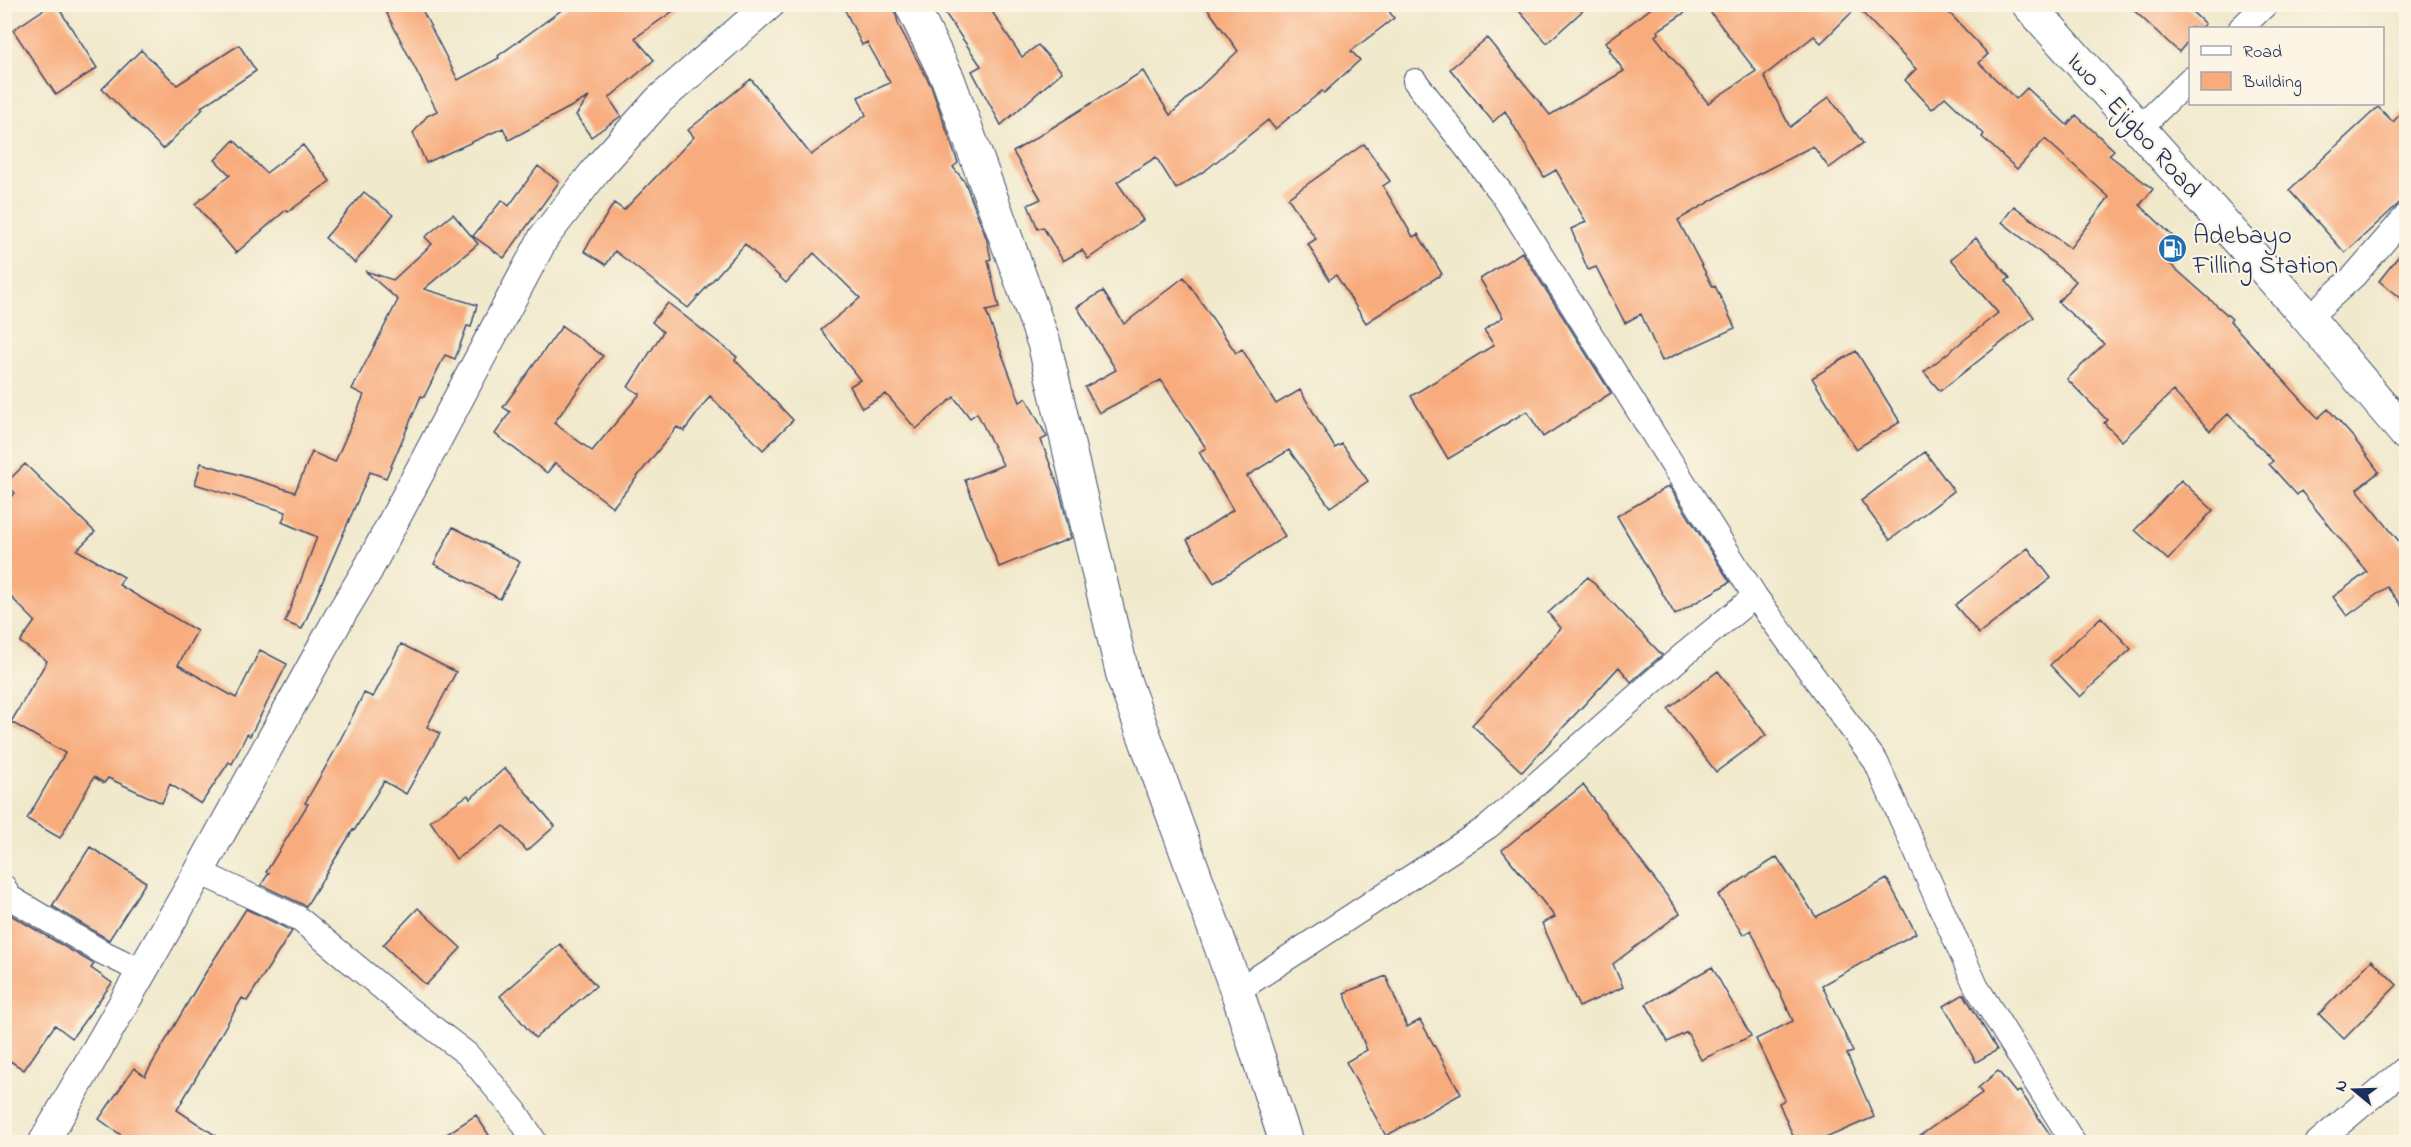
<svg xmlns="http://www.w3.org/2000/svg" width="2411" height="1147" viewBox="0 0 2411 1147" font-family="'Indie Flower',sans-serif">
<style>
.building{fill:#f8ac7d}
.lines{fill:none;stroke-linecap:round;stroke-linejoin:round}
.minor-casing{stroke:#3b4b6e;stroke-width:26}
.tertiary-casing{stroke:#3b4b6e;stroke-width:32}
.secondary-casing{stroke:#3b4b6e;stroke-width:35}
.minor{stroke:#fff;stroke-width:24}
.tertiary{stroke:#fff;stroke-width:30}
.secondary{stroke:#fff;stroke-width:33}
.labels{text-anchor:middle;stroke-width:4.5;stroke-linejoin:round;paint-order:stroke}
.street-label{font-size:26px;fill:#1b2f5e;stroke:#fcf5e5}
.poi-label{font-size:26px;fill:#1b2f5e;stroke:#fcf5e5;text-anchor:start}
</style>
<rect width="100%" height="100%" fill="#fcf5e5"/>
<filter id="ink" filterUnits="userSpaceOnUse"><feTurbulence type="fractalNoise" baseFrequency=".0167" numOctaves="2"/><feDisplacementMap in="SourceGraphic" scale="12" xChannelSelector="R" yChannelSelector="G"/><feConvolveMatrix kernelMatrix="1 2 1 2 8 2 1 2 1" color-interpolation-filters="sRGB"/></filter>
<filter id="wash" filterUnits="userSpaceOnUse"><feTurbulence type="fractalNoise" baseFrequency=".008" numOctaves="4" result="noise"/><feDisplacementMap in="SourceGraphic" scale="24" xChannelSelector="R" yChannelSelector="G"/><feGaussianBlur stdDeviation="1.35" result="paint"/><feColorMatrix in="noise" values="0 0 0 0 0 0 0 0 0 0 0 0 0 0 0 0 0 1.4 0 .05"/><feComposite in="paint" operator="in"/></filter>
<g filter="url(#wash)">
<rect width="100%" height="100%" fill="#f0e9cc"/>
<g id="blocks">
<path class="building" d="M52 4H56L97 68 56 95 13 30Z
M382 4H419L458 80 499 58 498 56 570 4H683L635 38 654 60 609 98 621 116 591 137 576 115 589 97 509 140 503 128 426 163 413 133 427 116 437 111Z
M842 4H893L899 26 931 86 958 163 953 167 965 182 987 240 991 259 988 260 999 308 986 311 1020 402 1026 398 1047 437 1041 440 1059 488 1071 538 999 567 965 480 1003 465 977 413 970 418 954 397 916 429 886 394 862 408 850 386 860 380 821 330 860 298 814 253 786 283 745 244 688 308 615 251 606 265 584 251 614 203 624 210 694 137 688 130 751 79 811 155 866 115 858 97 890 83 867 42 862 45Z
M939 4H987L1022 57 1038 45 1062 72 1001 125 972 71 981 66Z
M1204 4H1384L1394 18 1351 51 1360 60 1324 93 1322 91 1275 129 1268 120 1206 170 1176 189 1156 157 1117 182 1143 220 1088 259 1082 250 1063 261 1043 227 1038 229 1028 205 1041 199 1013 152 1143 71 1170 115 1238 51Z
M1513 4H1590L1547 43Z
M1657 4H1698L1657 31 1659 33 1655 36 1708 103 1756 71 1704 4H1941L1988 54 1979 63 2016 99 2027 88 2067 125 2076 115 2114 150 2109 155 2153 189 2140 205 2184 247 2169 263 2232 319 2230 321 2318 418 2328 409 2353 437 2379 472 2357 489 2406 550V612L2387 587 2347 616 2333 597 2367 572 2301 491 2297 495 2269 464 2273 461 2228 414 2210 431 2173 391 2122 441 2104 423 2107 420 2067 379 2104 344 2058 302 2076 281 2002 222 2014 206 2070 248 2109 197 2045 139 2017 169 1982 137 1984 134 1945 97 1932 109 1905 80 1916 69 1857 7 1821 43 1814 36 1764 76 1790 127 1829 97 1863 143 1829 168 1813 146 1743 182 1678 220 1713 287 1715 286 1735 328 1662 361 1641 314 1625 323 1596 267 1588 270 1571 229 1586 222 1556 170 1544 177 1505 111 1493 122 1450 69 1487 38 1550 115 1624 71 1609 50 1611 49 1606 42Z
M2127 4H2184L2205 24 2200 28H2190V39L2179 52Z
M239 45 256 71 201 107 203 109 163 149 102 89 141 50 177 85Z
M2378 107 2393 122 2406 108V197L2345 253 2289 190Z
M234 140 266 173 303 145 330 181 288 212 286 210 236 253 195 204 230 175 215 160Z
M1364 144 1390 181 1383 186 1413 237 1418 234 1442 274 1366 323 1336 275 1329 280 1308 244 1316 239 1288 198Z
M538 166 559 182 504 258 473 236 502 200 509 206Z
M364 192 393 215 355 263 325 238Z
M453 214 478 244 424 289 477 305 471 327 467 326 455 359 445 355 424 397 421 396 386 478 370 472 302 629 285 622 317 537 282 522 286 512 195 484 201 463 295 492 312 452 335 462 364 395 352 389 398 300 365 271 393 280 432 244 425 237Z
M1976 238 2010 278 2006 281 2034 317 1940 391 1924 372 1998 313 1951 259Z
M2406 247V303L2379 281Z
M1522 252 1611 393 1543 437 1527 411 1448 459 1411 396 1494 345 1484 330 1503 317 1480 279Z
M1184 277 1236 353 1242 349 1276 404 1300 390 1335 448 1342 444 1368 481 1330 507 1289 450 1247 476 1285 536 1214 583 1187 540 1233 510 1199 452 1206 448 1161 380 1099 413 1085 387 1116 370 1077 307 1103 291 1124 324Z
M668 303 737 357 735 360 793 420 763 450 710 396 684 431 677 427 613 507 555 463 547 473 495 434 510 412 503 407 562 326 603 356 554 423 592 451 640 394 628 387 663 332 652 322Z
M1856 351 1900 422 1856 449 1812 378Z
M1925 452 1954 491 1890 540 1861 501Z
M25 464 95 532 77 550 124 577 119 585 197 631 178 665 236 698 260 650 287 664 250 736 247 734 232 764 229 762 201 804 170 784 162 803 108 778 104 783 94 777 60 838 27 819 65 753 11 722 47 661 20 642 35 621 4 590V503L15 493 5 484Z
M2181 480 2213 510 2168 560 2135 530Z
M1669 486 1730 582 1675 615 1617 516Z
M453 527 520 562 500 599 434 564Z
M2028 548 2051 578 1979 634 1955 605Z
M1588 577 1662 655 1631 682 1619 667 1522 772 1472 725 1561 628 1548 613Z
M2101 617 2131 649 2080 697 2050 665Z
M401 644 456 672 427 727 440 733 406 794 384 781 354 831 353 830 306 906 261 885 269 873 266 872 308 804 305 803 333 754 364 693 373 697Z
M1718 671 1766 735 1716 772 1668 709Z
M505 768 555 826 527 851 504 826 456 859 430 821 468 795 470 799Z
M1583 785 1680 913 1613 964 1623 987 1579 1007 1542 923 1555 917 1502 850Z
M90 847 146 882 109 940 52 906Z
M1777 857 1816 917 1887 879 1916 933 1822 985 1853 1052 1847 1054 1874 1117 1814 1143H1796L1779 1103 1785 1100 1756 1039 1793 1021 1751 930 1743 935 1718 895Z
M418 908 461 948 426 985 383 945Z
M246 909 292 931 247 1001 242 998 177 1110 227 1143H132L99 1119 134 1068 145 1076 201 980Z
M4 911 94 964 91 968 112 983 72 1038 55 1025 24 1070 4 1057Z
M560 944 596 986 535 1038 500 996Z
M2372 960 2397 985 2344 1039 2319 1014Z
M1712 967 1751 1036 1701 1060 1687 1032 1668 1042 1646 1004Z
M1386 976 1407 1027 1420 1020 1461 1094 1386 1136 1346 1062 1367 1050 1344 993Z
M1964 994 1997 1050 1976 1062 1944 1006Z
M1998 1071 2016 1093 2020 1091 2056 1143H1909L1982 1093 1978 1088Z
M476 1115 494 1143H433Z"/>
</g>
</g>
<g filter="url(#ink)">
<use href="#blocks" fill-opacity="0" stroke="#3b4b6e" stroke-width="1.5"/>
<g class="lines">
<defs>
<path id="minor" d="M2241 28 2266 4
M1415 81 1503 195 1755 596 1876 762 1976 986 2073 1142
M2140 128 2190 79
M2308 318 2354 276 2406 216
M199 872 298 918 398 1001 467 1054 515 1111 535 1142
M4 887 9 897 100 951 141 971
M1237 991 1489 826 1682 656 1755 596
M2318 1142 2406 1068"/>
<path id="tertiary" d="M44 1142 199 872 341 614 367 571 544 237 597 169 659 100 770 4"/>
<path id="secondary" d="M911 4 948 79 1044 343 1124 680 1237 991 1286 1142
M2028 4 2308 318 2406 434"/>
</defs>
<use href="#minor" class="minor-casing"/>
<use href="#tertiary" class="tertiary-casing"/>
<use href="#secondary" class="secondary-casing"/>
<use href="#minor" class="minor"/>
<use href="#tertiary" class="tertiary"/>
<use href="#secondary" class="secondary"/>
</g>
</g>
<defs>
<symbol id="fuel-disc" viewBox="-11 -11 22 22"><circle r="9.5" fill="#1f6fb2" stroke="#fcf5e5"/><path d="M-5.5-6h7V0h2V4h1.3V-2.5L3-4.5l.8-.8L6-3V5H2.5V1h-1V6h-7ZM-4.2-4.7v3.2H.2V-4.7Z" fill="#fff"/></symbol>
</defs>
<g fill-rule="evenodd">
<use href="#fuel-disc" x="2156" y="232" width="33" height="33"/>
</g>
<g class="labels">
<g class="street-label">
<text transform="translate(2135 124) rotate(48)" y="9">Iwo - Ejigbo Road</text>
</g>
<g class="poi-label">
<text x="2193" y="243">Adebayo<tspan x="2193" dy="30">Filling Station</tspan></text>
</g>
</g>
<rect width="2411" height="1147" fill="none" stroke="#fcf5e5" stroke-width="24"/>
<rect x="2189" y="27" width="195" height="78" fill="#fcf5e5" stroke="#a2a6af" stroke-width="1.5"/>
<rect x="2201" y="46" width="30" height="9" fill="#ffffff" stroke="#a2a6af" stroke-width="1.5"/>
<text x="2243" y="57" font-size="18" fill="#1b2f5e">Road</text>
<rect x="2201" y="72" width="30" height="18" fill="#f8ac7d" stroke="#a2a6af" stroke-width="1.5"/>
<text x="2243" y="87" font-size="18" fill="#1b2f5e">Building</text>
<g transform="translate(2354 1090) rotate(289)" stroke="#fcf5e5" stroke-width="4.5" paint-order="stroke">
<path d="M0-4.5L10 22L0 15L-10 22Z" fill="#1b2f5e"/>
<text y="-9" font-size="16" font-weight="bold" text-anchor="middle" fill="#1b2f5e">N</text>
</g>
</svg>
